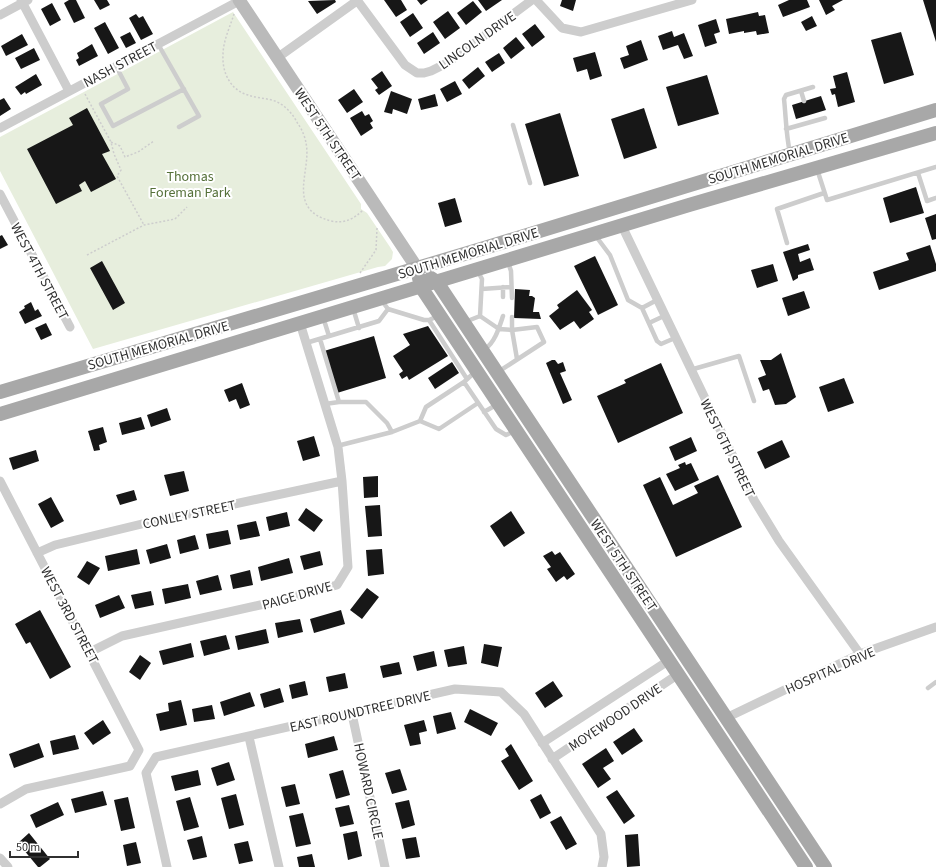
<svg xmlns="http://www.w3.org/2000/svg" width="936" height="867" viewBox="0 0 936 867" font-family="'Source Sans 3',sans-serif">
<style>
.green{fill:#e7eedd}
.building{fill:#171717}
.lines{fill:none;stroke-linecap:round;stroke-linejoin:round}
.path{stroke:#cdcdcd;stroke-width:1.5;stroke-dasharray:2 2;stroke-linecap:butt}
.lane{stroke:#cdcdcd;stroke-width:4.5}
.street{stroke:#cdcdcd;stroke-width:9}
.secondary{stroke:#bababa;stroke-width:13}
.primary{stroke:#a8a8a8;stroke-width:14}
.labels{text-anchor:middle;stroke-width:4;stroke-linejoin:round;paint-order:stroke}
.street-label{font-size:14px;fill:#303030;stroke:#fff}
.park-label{font-size:14px;fill:#557039;stroke:#fff}
</style>
<rect width="100%" height="100%" fill="#fff"/>
<path class="green" d="M233 12 361 204V209L367 213 390 247 393 252 392 259 385 266 378 267 93 349 0 171V137Z"/>
<path class="building" d="M69 0H76L85 18 74 23 64 3Z
M94 0H107L110 5 100 10Z
M335 0 336 2 317 14 308 1Z
M384 0H401L407 10 396 17Z
M417 0H428L421 5Z
M478 0H502L486 11Z
M562 0H576L573 11 560 6Z
M789 0H807L810 7 783 17 778 5Z
M819 0H843L832 6 835 10 826 15Z
M923 0H936V42Z
M473 1 482 12 466 25 457 13Z
M52 3 61 20 50 26 41 9Z
M448 11 460 28 445 39 433 22Z
M758 12 759 16 765 15 769 33 757 35 756 31 744 33V31L729 34 726 19Z
M413 13 423 28 410 37 400 22Z
M136 14 139 18 143 16 153 34 141 40 129 18Z
M812 16 817 26 806 31 801 22Z
M716 19 720 32 714 34 717 43 705 47 698 25Z
M105 22 119 48 108 54 94 28Z
M535 24 545 37 532 47 522 34Z
M672 31 674 37 684 33 693 56 684 59 678 45 663 50 658 36Z
M130 32 136 43 126 48 120 37Z
M433 32 440 43 424 54 417 43Z
M901 32 914 75 884 84 871 40Z
M22 34 28 45 6 56 1 46Z
M516 37 525 48 511 59 503 48Z
M641 40 648 60 624 69 620 58 629 55 626 46Z
M92 44 98 56 79 66 76 60 79 58 77 53Z
M34 48 40 60 21 69 15 58Z
M595 52 602 76 590 80 587 69 577 72 573 58Z
M499 53 505 63 492 72 485 62Z
M478 67 485 76 469 89 462 80Z
M382 71 392 86 379 95 375 90 378 88 371 79Z
M847 72 855 102 838 107 835 94 832 95 830 89 836 88 833 76Z
M36 74 42 85 26 94 25 92 21 95 15 87Z
M707 75 719 114 678 126 666 87Z
M455 81 462 94 447 102 440 89Z
M354 89 363 102 347 113 338 100Z
M391 91 412 99 407 114 393 109 392 114 384 112Z
M435 94 438 106 421 110 418 99Z
M821 96 826 110 796 119 792 105Z
M4 98 11 109 0 116V100Z
M87 108 110 151 102 154 116 179 91 192 85 181 79 185 82 191 56 204 27 149 73 125 69 118Z
M644 108 657 148 624 159 611 119Z
M362 111 365 116 369 114 373 121 370 123 373 128 361 136 350 118Z
M560 113 579 176 544 186 525 124Z
M916 187 924 213 890 223 883 198Z
M455 198 462 222 445 227 438 203Z
M936 214V239L932 240 925 218Z
M2 235 8 245 0 249V236Z
M808 244 810 250 798 254 800 262 810 258 814 270 798 275V278L793 281 783 252Z
M930 245 936 264V271L879 290 873 272 909 260 906 253Z
M595 256 618 305 598 315 574 266Z
M102 261 125 303 113 310 90 268Z
M773 264 778 281 757 288 751 270Z
M515 289 530 290 529 296H532L535 298 533 312H539L541 319 514 318Z
M577 290 592 310 589 312 594 319 580 329 574 321 560 330 549 316 559 308 557 305Z
M804 291 810 308 788 316 782 298Z
M31 302 35 311 38 309 42 316 25 324 19 312 25 308 24 306Z
M46 323 52 335 41 340 35 328Z
M428 326 448 356 409 380 407 376 402 379 399 374 403 371 393 356 410 345 403 334Z
M374 336 386 378 337 393 324 351Z
M781 353 796 397 786 404 775 405 769 389 763 391 758 378 766 375 760 360H771Z
M552 360H555L558 364 563 362 566 371 560 373 572 400 563 404 546 363Z
M452 362 459 373 435 389 428 378Z
M661 363 683 413 618 443 597 396 626 383 624 380Z
M844 378 854 403 828 412 819 387Z
M242 383 250 405 240 409 236 399 229 402 224 390Z
M167 408 171 420 151 427 147 415Z
M141 417 145 429 122 435 119 423Z
M103 427 107 442 99 445 100 450 94 451 88 431Z
M314 436 320 456 303 461 297 441Z
M691 437 697 451 675 461 669 447Z
M782 440 790 457 765 469 757 452Z
M36 450 39 461 13 470 9 458Z
M685 462 686 465 691 463 699 480 675 491 666 474 680 468 678 465Z
M184 471 189 491 170 496 164 475Z
M718 475 742 527 676 557 643 485 660 477 673 505 698 493 694 486Z
M378 476V497L364 498 363 477Z
M134 490 137 500 120 505 116 495Z
M51 497 64 521 51 528 38 504Z
M380 505 382 536 368 537 365 506Z
M306 508 323 520 314 532 298 520Z
M511 511 525 533 504 547 490 526Z
M287 512 290 526 269 531 266 517Z
M256 521 260 536 240 540 237 525Z
M228 530 231 544 209 549 206 534Z
M195 535 199 549 180 554 177 540Z
M167 544 171 558 150 564 146 550Z
M137 549 140 564 108 571 105 556Z
M382 549 384 574 368 576 366 550Z
M320 551 323 565 304 570 300 556Z
M552 551 555 555 560 552 575 574 567 580 564 576 556 582 547 569 551 567 543 556Z
M289 558 293 573 261 581 258 567Z
M87 561 100 568 89 585 77 577Z
M250 570 253 585 233 589 230 575Z
M218 575 222 590 200 595 196 581Z
M188 584 191 598 165 604 162 589Z
M367 588 379 597 362 619 350 610Z
M151 591 154 605 135 609 131 595Z
M119 595 125 608 100 618 95 605Z
M40 610 71 667 50 679 30 642 26 644 15 624Z
M341 610 345 624 314 633 310 619Z
M300 619 303 632 278 638 275 623Z
M266 629 269 643 238 650 235 636Z
M226 635 230 649 204 656 200 641Z
M191 643 194 657 163 665 159 651Z
M484 644 502 647 498 667 481 663Z
M464 646 467 664 448 667 444 650Z
M434 651 437 666 417 671 413 656Z
M140 655 151 663 140 680 129 672Z
M399 662 402 674 383 678 380 666Z
M345 673 348 688 329 692 326 677Z
M305 681 308 695 292 699 289 685Z
M553 681 563 696 545 708 535 693Z
M280 688 284 702 264 708 260 694Z
M250 692 255 706 224 716 220 702Z
M181 700 187 725 160 731 156 714 169 711 168 703Z
M212 705 215 719 194 722 192 709Z
M470 709 498 723 491 736 464 722Z
M451 712 456 729 437 734 433 716Z
M103 720 111 733 93 745 84 733Z
M424 720 427 731 419 733 421 744 410 746 404 725Z
M634 728 643 741 622 755 613 742Z
M75 735 79 749 53 755 50 741Z
M334 736 338 750 308 758 305 744Z
M39 743 44 757 14 768 9 754Z
M511 744 533 781 519 790 501 761 509 756 505 749Z
M606 748 614 761 603 768 611 779 598 788 582 764Z
M229 762 235 780 217 786 211 768Z
M400 769 407 790 392 794 385 773Z
M198 770 201 785 175 791 171 776Z
M343 770 350 795 336 799 329 774Z
M295 784 300 804 286 807 281 787Z
M617 790 635 816 624 824 606 797Z
M103 791 107 805 75 813 71 799Z
M236 794 244 825 229 829 221 798Z
M541 794 551 813 540 819 530 800Z
M128 797 135 828 121 831 114 800Z
M190 797 199 827 184 831 176 801Z
M409 800 415 825 402 829 395 803Z
M58 802 64 815 36 828 30 815Z
M349 805 354 824 340 827 335 808Z
M303 813 311 844 296 847 289 816Z
M561 816 577 844 566 850 550 822Z
M357 831 362 856 348 860 343 834Z
M29 833 50 859 40 867H38L18 843Z
M638 834 640 866 627 867 625 835Z
M202 836 207 857 193 860 187 840Z
M416 837 420 857 406 859 402 839Z
M248 841 253 861 239 864 234 844Z
M136 842 141 863 127 866 123 845Z
M312 854 315 867H299L297 857Z"/>
<g class="lines">
<path class="path" d="M234 14C230 27 223 41 223 55 222 72 230 90 248 95 256 98 266 98 275 101 285 105 293 114 298 124 302 129 305 137 306 143 312 171 285 209 331 221 344 224 354 219 363 210
M85 94 111 142 114 154 121 170 117 176 144 225
M111 142 120 146 125 157 138 152 154 141
M87 255 144 225 175 219 187 207
M360 273 376 250 377 228"/>
<path class="lane" d="M158 44 199 116 179 127
M116 66 128 89 101 104 113 126 184 89
M801 91 804 101
M513 125 530 183
M786 129 825 118
M790 153C786 135 786 117 784 99L786 95 813 87
M817 169 827 200 936 167
M918 173 927 201 936 198
M595 235 610 255 628 300 642 308
M787 243 777 209 824 193
M508 262 511 271 512 298
M477 270 482 279 480 316 499 329 512 330V317
M503 287V297
M482 289 511 287
M657 300 642 308 657 341 661 344 675 338
M382 301 388 309 424 320H429L438 316
M353 308 359 328
M323 317 329 336
M429 320 467 379
M465 322 480 316
M649 323 664 316
M320 339 339 402H366L387 423 392 432 337 446
M306 343 379 321 388 309
M485 349C495 342 499 328 503 316
M690 370 739 356 754 401
M476 371 464 382 496 429 506 435 515 431
M498 372 544 342 537 327 512 330 517 359
M325 404 339 402
M484 412 496 405
M420 421 439 429 478 403
M392 432 420 421 426 407 464 382
M928 688 936 682"/>
<path class="street" d="M21 0 69 91
M357 0 405 65 417 73H424L431 71 449 62 532 0
M536 0 562 28 581 32 692 0
M0 15 28 0
M277 58 358 0
M0 128 239 1
M0 194 70 327
M622 226 754 500 779 541 860 654
M0 481 139 750 130 766 26 789 0 804
M37 553 55 545 146 523 342 481
M90 652 122 636 269 603 337 585 348 567 342 481 338 447 300 323
M352 714 385 867
M726 718 860 654 936 627
M249 737 279 867
M542 743 668 661
M552 759 677 675
M0 858 8 867
M167 867 146 773 156 757 455 689 501 692 524 714 601 834 604 857 602 867"/>
<path class="secondary" d="M239 0 417 268"/>
<path class="primary" d="M419 278 421 287 806 867
M431 278 437 282 825 867
M0 392 481 249 936 110
M0 414 689 205 936 133"/>
</g>
<g class="labels">
<g class="street-label">
<text transform="translate(477 40) rotate(-35)" y="5">LINCOLN DRIVE</text>
<text transform="translate(120 64) rotate(-28)" y="5">NASH STREET</text>
<text transform="translate(328 134) rotate(56)" y="5">WEST 5TH STREET</text>
<text transform="translate(778 158) rotate(-17)" y="5">SOUTH MEMORIAL DRIVE</text>
<text transform="translate(468 253) rotate(-17)" y="5">SOUTH MEMORIAL DRIVE</text>
<text transform="translate(40 271) rotate(62)" y="5">WEST 4TH STREET</text>
<text transform="translate(158 345) rotate(-16)" y="5">SOUTH MEMORIAL DRIVE</text>
<text transform="translate(728 448) rotate(64)" y="5">WEST 6TH STREET</text>
<text transform="translate(189 514) rotate(-12)" y="5">CONLEY STREET</text>
<text transform="translate(624 565) rotate(56)" y="5">WEST 5TH STREET</text>
<text transform="translate(297 595) rotate(-16)" y="5">PAIGE DRIVE</text>
<text transform="translate(70 615) rotate(62)" y="5">WEST 3RD STREET</text>
<text transform="translate(830 670) rotate(-24)" y="5">HOSPITAL DRIVE</text>
<text transform="translate(360 711) rotate(-13)" y="5">EAST ROUNDTREE DRIVE</text>
<text transform="translate(615 717) rotate(-34)" y="5">MOYEWOOD DRIVE</text>
<text transform="translate(369 791) rotate(78)" y="5">HOWARD CIRCLE</text>
</g>
<g class="park-label">
<text x="190" y="181">Thomas<tspan x="190" dy="16">Foreman Park</tspan></text>
</g>
</g>
<path d="M10 851v6h68v-6" fill="none" stroke="#303030" stroke-width="2"/>
<text x="16" y="851" font-size="12" fill="#303030" stroke="#ffffff" stroke-width="3" paint-order="stroke">50 m</text>
</svg>
